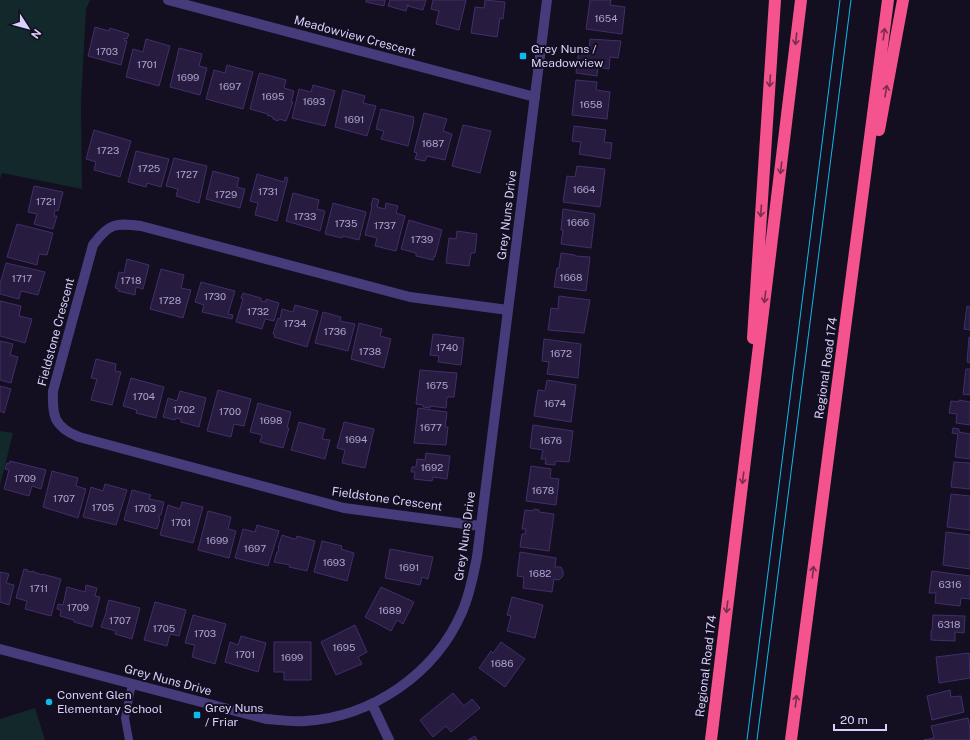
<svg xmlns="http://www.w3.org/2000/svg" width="970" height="740" viewBox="0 0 970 740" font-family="'Public Sans',sans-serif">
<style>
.green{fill:#12282a}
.building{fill:#271b40;stroke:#422f6b}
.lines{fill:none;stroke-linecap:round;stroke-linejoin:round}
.service{stroke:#463c7c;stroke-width:8}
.minor{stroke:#463c7c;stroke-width:10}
.tertiary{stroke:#463c7c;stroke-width:10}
.motorway{stroke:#f5538d;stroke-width:12}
.tram{stroke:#0ebaeb;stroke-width:1}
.oneway{stroke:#792d51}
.poi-dot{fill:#0ebaeb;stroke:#130e20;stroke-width:1.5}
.labels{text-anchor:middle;stroke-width:4;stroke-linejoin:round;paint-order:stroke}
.number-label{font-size:10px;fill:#ada3cd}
.street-label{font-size:12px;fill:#dad0fc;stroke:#130e20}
.poi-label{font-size:12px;fill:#dad0fc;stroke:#130e20;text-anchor:start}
</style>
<rect width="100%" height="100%" fill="#130e20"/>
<path class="green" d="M0 0H90L86 9 81 104 82 189 2 173 0 179Z
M0 431 13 433 0 486Z
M35 708 45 740H0V719Z"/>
<path class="building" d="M366 0H385L384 6 366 2Z
M390 0H426L423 10 408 6V4L406 11 388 6Z
M433 0H466L459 30 436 24 439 11 431 9Z
M485 0 505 2 503 19 500 18 497 37 471 33 475 7 484 8Z
M590 0H611L610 5 625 7 622 34 586 29Z
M95 27 109 31 110 28 129 34 127 39 124 38V40L127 41 121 65 88 56Z
M146 39 170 46 159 86 126 77 133 49 143 52Z
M590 39 621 41 618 58 610 57 609 69 598 67 597 76 576 73 579 49 589 51Z
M179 48 202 54 199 66 207 68 200 95 170 87Z
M227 65 253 72 243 109 206 99 214 70 225 73Z
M260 73 286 80 284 88 294 91 291 102H293L286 121 279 119 278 121 273 119V117L267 115 268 114 250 109 259 74Z
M576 80 597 82 596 90 610 92 607 119 572 115Z
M313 85 335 91 325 126 292 118 299 89 311 92Z
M343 90 365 96 363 103 376 106 367 136 335 127Z
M381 109 414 117 413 120 414 121 408 146 381 139 384 131 376 129Z
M424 113 447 119 443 131 452 134 445 160 427 156 425 161 415 159 417 153 414 152Z
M463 125 491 131 480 173 452 166Z
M574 126 606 130 604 142 612 143 610 159 579 154 581 142 572 141Z
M94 130 131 141 120 177 94 170 96 162 86 159Z
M136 151 169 159 161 187 147 183 146 187 128 182Z
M174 158 207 166 199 203 176 196 178 189 166 186Z
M577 166 605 169 600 207 563 202 567 176 575 177Z
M213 171 239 178 237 187 245 189 240 208 206 199Z
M257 174 284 182 285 177 288 178 277 221 255 215 258 203 250 201Z
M34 186 63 192 58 211 55 210 54 216H57L53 229 34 224 37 214 28 212Z
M293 193 319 200 317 209 325 211 320 231 286 221Z
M373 198 379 200 377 207 385 209 386 203 398 206 396 213 405 216 396 251 375 246 377 238 365 235 372 207 371 206Z
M333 203 366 212 359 240 343 236 342 238 325 234Z
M563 209 595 214 591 248 561 244 563 230H561Z
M409 220 442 230 435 257 434 256 433 260 416 256V253L401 249Z
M17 224 53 233 47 255 39 254 37 265 7 257Z
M457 231 477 234 475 253H471L469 266 446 263 449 238 456 239Z
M561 253 575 255V256L590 257 586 291 554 287 557 268H559Z
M127 259 149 265 143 289 136 287 135 295 118 291 119 289 115 288 119 272 124 273Z
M6 263 45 272 38 295 21 291 19 299 0 294V284Z
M161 269 184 275 181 288 191 290 183 318 150 309Z
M201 282 235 291 228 314 233 315 232 319 202 312 204 305 195 302Z
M243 293 261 298V301L266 302V299L279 303 274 321 265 319 262 329 236 322 243 299 241 298Z
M559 296 590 300 584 333 548 330 551 308 558 309Z
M0 301 21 306 19 316 32 319 25 343 0 336Z
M295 305 318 311 307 347 274 337 275 335 273 334 278 318 280 319 282 309 293 312Z
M967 306 970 307V330L964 329Z
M323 312 341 317 340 321 355 324 348 351 315 343Z
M359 323 382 329 380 336 391 339 384 368 351 359Z
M433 334 464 338 461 365 438 362 439 356 430 355Z
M969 337H970V363L967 362Z
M544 339 581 344 578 378 547 374 549 362 542 361Z
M0 341 13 344 10 355 18 357 11 383 0 380Z
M96 359 116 364 115 371 121 372 112 405 91 400 97 379 91 378Z
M966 369H970V395L963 394Z
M420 370 457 373 454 397H447L446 408 430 406V408L423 407V405L416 404Z
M131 378 164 387 156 418 136 413 137 410 123 406Z
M547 380 576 385 571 422 534 416 538 390 545 391Z
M0 386 11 389 4 413 0 411Z
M218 390 251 399 244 426 234 424 231 437 207 431Z
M180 391 206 398 199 427 181 422V419L176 418 175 420 163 417 168 398 177 401Z
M959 400 970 402V425L956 423 957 414 949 413 951 401 959 402Z
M258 403 291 412 287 428H289L283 448 260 442 262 435 250 432Z
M418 408 447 412 445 427H448L446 445 414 443Z
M299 422 325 429 322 439 330 440 325 459 291 450Z
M344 422 374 429 365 468 342 463 345 450 337 448Z
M533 425 573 431 569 462 555 461V465L545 464 546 459H541L543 450 530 448Z
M953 428 959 429V432L970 434V459L955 457 958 434 952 433Z
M426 453 450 456 447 479 433 477 432 481 414 479 415 472H411L412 467H416L417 459 425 460Z
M10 461 46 470 41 489 32 486 29 496 4 489 9 470 5 469 7 463 9 464Z
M954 462 970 463V489L951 487Z
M531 466 551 469 550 478 559 479 556 505 526 501Z
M52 471 78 478 76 486 86 489 78 518 43 507Z
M105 484 127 490 116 525 83 517 91 487 103 491Z
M132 490 151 495 149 499 164 502 161 515H159V518L160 519 157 529 124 520Z
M951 494 970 496V530L947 527Z
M182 502 203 507 193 543 160 535 168 505 180 509Z
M534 509 539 510V512L554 514 549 551 520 547 522 534H525L526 529H522L525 510 533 511Z
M208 511 231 517 228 529 236 531 229 558 198 550Z
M257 525 279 531 268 566 235 558 243 529 255 532Z
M946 532 970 535V569L943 565Z
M282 535 294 539H296L297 536 315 541 307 571 289 567 290 565 274 562 277 552H278L279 549 278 548Z
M322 541 342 546 341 549 354 553 347 581 314 572Z
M390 549 433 557 428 579 422 577 420 585 385 578Z
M520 552 556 558 555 567H561L563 571V576L559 580 554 579 552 592 523 588 524 577 517 576Z
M24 569 28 570 27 571 32 572V571L42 575V574L61 579 51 616 25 609 27 601 16 598Z
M932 571 970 576V599L961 598 960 606 935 603 936 593H929Z
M0 572 9 574 6 583 14 585 9 605 0 602Z
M86 585 97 588 95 596 100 597 92 627 74 622V620L60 616 61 610 57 609 58 604 63 605 67 587 85 592Z
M381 587 414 602 403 624 397 620 391 631 365 617Z
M512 597 543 605 535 638 507 631 511 616 507 615Z
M109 600 140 608 132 639 115 634 116 631 101 627 107 610H106Z
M155 602 186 610 179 636 170 634 167 646 144 640Z
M193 615 226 624 215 664 192 657 195 645 185 643Z
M933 615 965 616 964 633 955 632V641L931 640V631H932Z
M355 625 367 652 358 657 362 664 336 675 321 642Z
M241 636 266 643 258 672 225 662 230 642 238 645Z
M274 642H311V680H284V672H274Z
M501 642 525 659 505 687 479 668 491 651 493 653Z
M969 653 970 678 939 683 936 657Z
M950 690 951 697 961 696 964 712 932 720 927 696Z
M453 693 464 706 472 699 480 708 451 732 446 726 433 737 420 720Z
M968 718 970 728V740H924L934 738 931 726Z
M475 736 477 740H468Z"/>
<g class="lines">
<path class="service" d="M129 740 125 718 132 684"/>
<path class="minor" d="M168 0 535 97
M480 526 344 508 79 437C54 427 52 416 53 391L93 245C109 223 115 223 141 226L410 297 508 310
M372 704 389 740"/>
<path class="tertiary" d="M0 649 266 719C279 720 292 722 305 721 372 717 435 674 462 612 470 594 473 576 477 557L547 0"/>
<path class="motorway" d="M879 130 903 0
M753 338 775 0
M711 740 801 0
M791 740 888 0"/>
<path class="tram" d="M747 740 840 0
M757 740 851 0"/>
</g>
<defs><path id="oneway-shaft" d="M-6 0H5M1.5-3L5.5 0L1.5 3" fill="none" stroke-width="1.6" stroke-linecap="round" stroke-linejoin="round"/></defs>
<g class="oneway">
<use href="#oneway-shaft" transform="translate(884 34) rotate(-82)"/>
<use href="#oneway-shaft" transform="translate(796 39) rotate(97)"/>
<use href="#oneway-shaft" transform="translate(770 81) rotate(94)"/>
<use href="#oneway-shaft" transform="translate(886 91) rotate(-80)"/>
<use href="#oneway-shaft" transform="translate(781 168) rotate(97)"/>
<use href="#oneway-shaft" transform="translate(761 211) rotate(94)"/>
<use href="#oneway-shaft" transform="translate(765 297) rotate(97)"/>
<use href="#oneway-shaft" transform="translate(743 478) rotate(97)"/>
<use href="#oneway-shaft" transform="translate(813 572) rotate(-83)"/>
<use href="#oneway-shaft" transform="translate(727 607) rotate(97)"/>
<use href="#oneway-shaft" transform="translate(796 701) rotate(-83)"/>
</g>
<g class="poi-dot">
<rect x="519" y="52" width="8" height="8" rx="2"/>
<circle cx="49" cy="702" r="4"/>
<rect x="193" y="711" width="8" height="8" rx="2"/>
</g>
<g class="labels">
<g class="number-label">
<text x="606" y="22">1654</text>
<text x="107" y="55">1703</text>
<text x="147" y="68">1701</text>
<text x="188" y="81">1699</text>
<text x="230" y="90">1697</text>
<text x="273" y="100">1695</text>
<text x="314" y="105">1693</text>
<text x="591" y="108">1658</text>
<text x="354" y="123">1691</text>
<text x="433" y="147">1687</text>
<text x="108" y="154">1723</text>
<text x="149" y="172">1725</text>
<text x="187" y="178">1727</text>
<text x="584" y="193">1664</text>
<text x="268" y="195">1731</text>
<text x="226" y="198">1729</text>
<text x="46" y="205">1721</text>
<text x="305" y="220">1733</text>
<text x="578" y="226">1666</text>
<text x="346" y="227">1735</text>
<text x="385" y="229">1737</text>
<text x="422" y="243">1739</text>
<text x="571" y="281">1668</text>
<text x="22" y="282">1717</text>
<text x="131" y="284">1718</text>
<text x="215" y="300">1730</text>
<text x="170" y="304">1728</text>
<text x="258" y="315">1732</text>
<text x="295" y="327">1734</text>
<text x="335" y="335">1736</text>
<text x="447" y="351">1740</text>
<text x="370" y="355">1738</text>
<text x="561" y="357">1672</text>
<text x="437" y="389">1675</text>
<text x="144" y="400">1704</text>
<text x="555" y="407">1674</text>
<text x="184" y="413">1702</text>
<text x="230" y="415">1700</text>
<text x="271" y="424">1698</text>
<text x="431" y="431">1677</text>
<text x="356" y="443">1694</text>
<text x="551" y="444">1676</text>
<text x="432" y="471">1692</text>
<text x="25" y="482">1709</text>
<text x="543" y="494">1678</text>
<text x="64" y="502">1707</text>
<text x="103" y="511">1705</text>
<text x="145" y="512">1703</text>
<text x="181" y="526">1701</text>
<text x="217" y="544">1699</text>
<text x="255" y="552">1697</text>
<text x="334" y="566">1693</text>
<text x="409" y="571">1691</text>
<text x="540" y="577">1682</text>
<text x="950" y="588">6316</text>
<text x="39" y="592">1711</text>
<text x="78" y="611">1709</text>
<text x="390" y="614">1689</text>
<text x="120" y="624">1707</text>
<text x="949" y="628">6318</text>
<text x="164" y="632">1705</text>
<text x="205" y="637">1703</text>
<text x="344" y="651">1695</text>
<text x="245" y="658">1701</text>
<text x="292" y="661">1699</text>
<text x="502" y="667">1686</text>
</g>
<g class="street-label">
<text transform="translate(355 36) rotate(15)" y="4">Meadowview Crescent</text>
<text transform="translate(507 215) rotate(-83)" y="4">Grey Nuns Drive</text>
<text transform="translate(56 332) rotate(-75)" y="4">Fieldstone Crescent</text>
<text transform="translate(826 368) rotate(-82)" y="4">Regional Road 174</text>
<text transform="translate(387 499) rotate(8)" y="4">Fieldstone Crescent</text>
<text transform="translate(465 536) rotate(-82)" y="4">Grey Nuns Drive</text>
<text transform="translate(706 666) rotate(-83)" y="4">Regional Road 174</text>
<text transform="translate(168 680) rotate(15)" y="4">Grey Nuns Drive</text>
</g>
<g class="poi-label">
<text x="531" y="53">Grey Nuns /<tspan x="531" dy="14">Meadowview</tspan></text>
<text x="57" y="699">Convent Glen<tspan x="57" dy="14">Elementary School</tspan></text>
<text x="205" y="712">Grey Nuns<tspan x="205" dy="14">/ Friar</tspan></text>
</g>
</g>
<g transform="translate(28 28) rotate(126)" stroke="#130e20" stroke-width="3" paint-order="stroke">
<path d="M0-3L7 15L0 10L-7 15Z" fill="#dad0fc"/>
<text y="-6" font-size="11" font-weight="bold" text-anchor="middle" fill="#dad0fc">N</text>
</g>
<path d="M834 724v6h52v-6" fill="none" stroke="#dad0fc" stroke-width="2"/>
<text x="840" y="724" font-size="12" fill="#dad0fc" stroke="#130e20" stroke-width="3" paint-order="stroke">20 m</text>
</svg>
